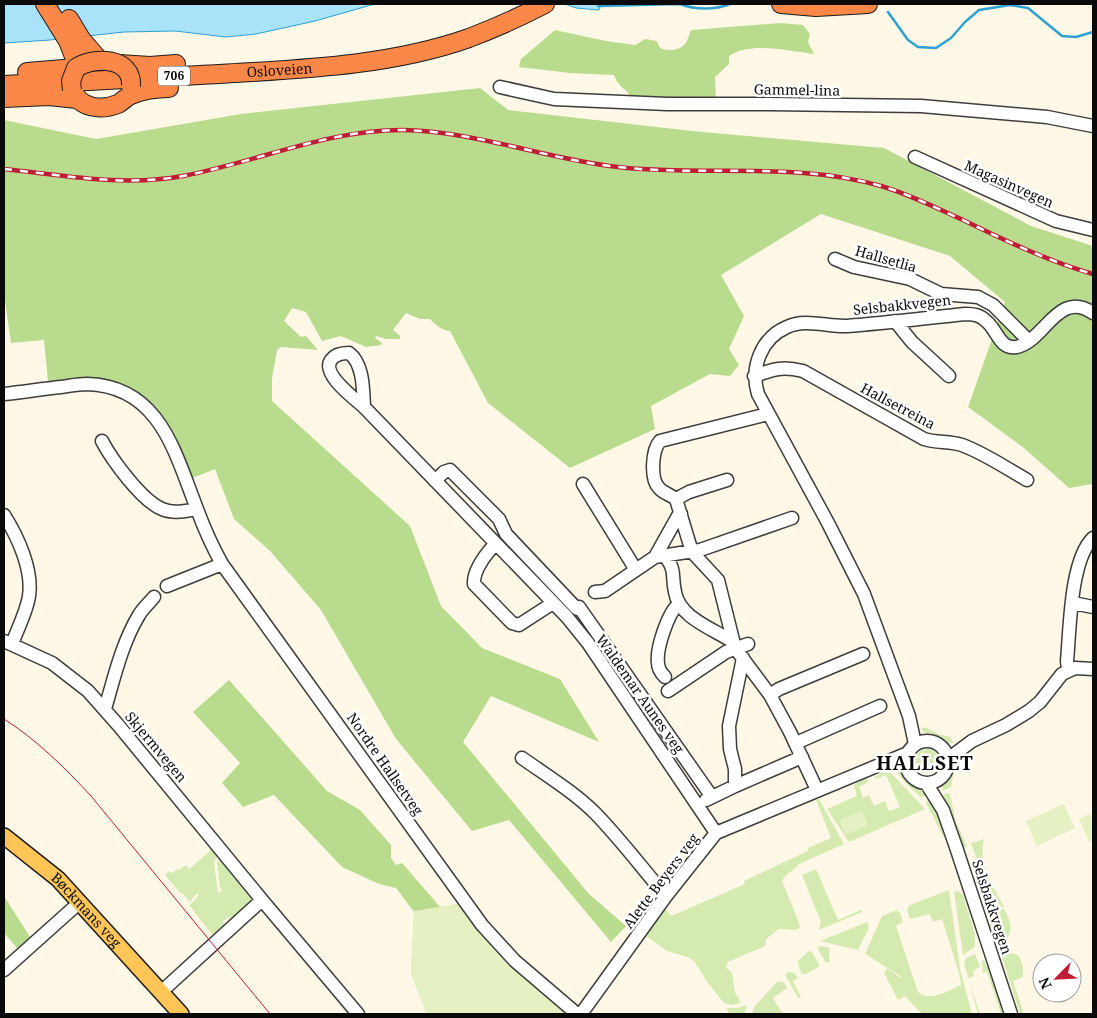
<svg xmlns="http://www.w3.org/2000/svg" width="1097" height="1018" viewBox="0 0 1097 1018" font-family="'Noto Serif',serif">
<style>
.green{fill:#d4eab0}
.forest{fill:#b9db8e}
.pitch{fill:#e5f1c2}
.water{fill:#a9e3f9;stroke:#2da1d3}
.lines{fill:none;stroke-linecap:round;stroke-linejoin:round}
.stream{stroke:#2da1d3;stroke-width:2.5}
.minor-casing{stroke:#3d3d3d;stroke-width:15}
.major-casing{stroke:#1b1b1b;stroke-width:18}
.highway-casing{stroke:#1b1b1b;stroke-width:20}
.minor{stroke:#fff;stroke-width:12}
.major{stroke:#ffc557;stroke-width:15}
.highway{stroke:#fb8848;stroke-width:18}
.tram{stroke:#bf1d35;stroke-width:1}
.rail-casing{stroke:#bf1d35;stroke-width:4.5}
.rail{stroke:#fff;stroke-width:2.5;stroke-dasharray:8;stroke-linecap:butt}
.highway-bridge-casing{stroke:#1b1b1b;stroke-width:20;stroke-linecap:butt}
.highway-bridge{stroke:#fb8848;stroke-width:18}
.labels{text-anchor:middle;stroke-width:5;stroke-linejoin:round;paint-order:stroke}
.shield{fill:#fff;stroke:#545454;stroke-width:1}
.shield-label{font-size:12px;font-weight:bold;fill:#0a0a0a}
.street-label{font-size:14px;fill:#0a0a0a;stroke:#fff}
.district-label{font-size:19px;font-weight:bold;letter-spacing:1px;fill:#0a0a0a;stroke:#fff}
</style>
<rect width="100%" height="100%" fill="#fff8e7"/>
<path class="green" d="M925 727 938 734 950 737 954 743C942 745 929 737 921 729Z
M915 761a12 12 0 1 1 24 0a12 12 0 1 1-24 0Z
M960 757V762L954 772 951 787 943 791C942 778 950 764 960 757Z
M893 768 902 770 909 779 922 786 930 795 920 797 906 783Z
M890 772 925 809 849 842 827 809 857 796 854 785 865 778 869 780 868 782 859 787 863 798 869 795 874 806 885 801 889 811 900 807 886 775 876 779 874 778 881 773Z
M948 793 950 795 956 822 967 846 964 848 943 795Z
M819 799 844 844 799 864C795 870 785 874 782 881L798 920 800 928 796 930 779 929 766 939 765 946 728 962 726 967 732 973 735 992 741 1003 732 1005 724 1003 708 983 694 961 688 957 667 951 646 936 664 906 671 916 745 884 744 881 808 851V848L831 838 816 800Z
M932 799 940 819 944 838 926 803 928 800Z
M984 839C978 863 993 886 1004 907L988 909 987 888 971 843Z
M211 844 218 853 214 863 218 893 223 890 220 888 217 862 221 858 253 895 250 904 227 924 231 919 229 917 223 921 225 927 214 937 189 905 196 899 199 894H196L190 902 182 893 181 894 165 875 169 871 171 873 178 869 179 870 186 865 189 869 210 851 209 846Z
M816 869 838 920 861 910 862 912 819 930 821 922 802 875Z
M949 890 960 969 972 1014H922L905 996 898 1000 884 973 887 968 901 978 902 977 865 954 882 916 897 910 900 913 903 922 896 926 918 992C930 1003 948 990 961 985L959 973 942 919 933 922 930 914 910 919 907 910 910 905Z
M958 891 963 895 975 934V947L963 955 954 892Z
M1004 909C1009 918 1014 927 1008 937L999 941 995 939C991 930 987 921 989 912Z
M867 922 869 928 858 950 820 941Z
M821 946 830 948 829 957 830 961 826 963 817 948Z
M809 951 812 952 820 966 806 974H802L799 967 798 961Z
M1012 953 1019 956 1023 966V977L1013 981 1024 1014H1020L1002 957Z
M975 954 980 967 973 971 974 976 968 978 980 1014H978L964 963 966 958Z
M984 960 987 967 990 966 1006 1014H1001L987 972 983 973 982 961Z
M788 972 794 973 798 978 793 981 801 997 798 998 785 975Z
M778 981 784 982 787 988 773 998 783 1014H752L754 1007Z
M746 1005 745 1014H730L726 1008H738Z"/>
<path class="forest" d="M781 23 803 25 810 34 808 42 814 54C789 51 750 41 729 56V64L715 77 716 100 632 99C627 88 619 89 614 75L570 73 519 67 521 59 555 30 606 41 635 45 645 39 657 41 660 48C666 51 679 51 684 45 688 42 689 34 691 30Z
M480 88 508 110 692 131 884 148 1031 226 1093 246V484L1069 488 1024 448 968 407 1005 302 950 256 821 214 721 275 744 316 729 349 739 365 730 376 710 374 651 406 655 429 570 468 488 403 450 331C443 331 434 324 430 319H420L406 313 393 330 400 336V339H386L376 336 375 338 382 343 381 345 366 347 341 336 322 341 306 312 292 308 284 321 301 337 306 336 318 350 281 347 277 350 272 378V401L410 526 441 606 482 648 560 679 599 742 491 696 463 742 589 894 626 926 611 942 509 820 472 831 396 739 321 610 270 551 234 519 215 469 190 479 173 433 151 404 124 386 87 378 48 382 44 340 11 343 4 294V120L96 139 241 114Z
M229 680 327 791 360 810 391 845V858L396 865 402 863 441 908 457 904 492 947 427 1014 411 974 414 912 396 888 379 884 342 867 274 795 243 807 222 783 240 763 193 712Z
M4 896 30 937 17 948 4 933Z"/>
<path class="pitch" d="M1064 804 1075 828 1037 846 1026 821Z
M861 811 863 812 868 824 867 826 847 834 845 833 840 822 841 820Z
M1090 814 1093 821V840L1089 842 1079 819Z
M457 904 489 944 567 1014H427L411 974 414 911Z"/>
<path class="water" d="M4 4H375L315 21 256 34 226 37 175 31 124 32 50 40 4 43Z
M565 4H601L599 10 576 8Z"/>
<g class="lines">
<path class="stream" d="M598 6 680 4C695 10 715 10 730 4
M888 12 908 40 918 47 936 48 951 38 965 22 979 10 1010 5 1028 8 1062 36 1076 37 1093 32"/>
<defs>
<path id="minor" d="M500 87 554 99 667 104H769L921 106 1047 117 1093 126
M915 157 1056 221 1093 230
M835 259 854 267 910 279 941 294 978 297 993 305 1029 341
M895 321 912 342 949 376
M754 376C774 369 782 366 803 371L924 439C936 443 950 441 962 445 984 453 1006 468 1027 480
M4 394C23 392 42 389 61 387 69 386 78 384 87 384 160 386 175 453 197 509 204 528 212 546 222 564L482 925 515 961 577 1014
M364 407C363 391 364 364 349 353 343 353 335 354 331 360 321 374 354 398 364 407L567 617 588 643 716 833
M768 414 660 441C652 450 650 479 659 488 663 493 671 495 676 499L692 552 718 580 735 648 770 695 790 732 817 790
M102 441C112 460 142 501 162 509 174 514 185 511 197 509
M435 481 444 472 450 470 499 519 506 534 577 609
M583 484 636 570
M676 499 689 492 727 480
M4 515C18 537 33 570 29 596 27 611 17 630 12 644
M495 544C486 554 473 570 474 584L512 623 519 625 553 603
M665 556C677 572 671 575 675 592 679 618 714 629 733 642
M655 557 678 516 681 514
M167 586 222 564
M595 592 605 591 655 557 700 550 792 518
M1073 603 1093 607
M579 607 712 797
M4 641 52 663 88 691 119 726 262 900 358 1014
M1068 670 1067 661C1070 630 1070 560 1093 538
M665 677C661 673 658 669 658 663 656 649 668 612 679 604
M668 691 726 652 748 644
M770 695 779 689 863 654
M105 709C114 678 122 643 139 615 143 608 149 603 154 597
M906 762a21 21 0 1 1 42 0a21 21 0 1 1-42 0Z
M796 743 880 706
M915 744 909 716 864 594 828 523 758 394C750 368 761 338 787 327 805 318 828 327 847 326 887 323 926 318 965 314 974 314 980 315 986 321 998 330 1000 353 1020 346 1046 337 1059 290 1093 313
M522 758C546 775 574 792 596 814 621 840 643 869 666 896
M948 759 972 741 1006 725 1029 711 1040 702 1062 674 1075 668 1093 669
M926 783 943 810 956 847 1011 1014
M735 786V769L730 749 729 726 743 658
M706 800 735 786 802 757
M4 970 80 902
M161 992 262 900
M581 1014 666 896 716 833 908 753"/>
<g id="major">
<path id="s1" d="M4 836 58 879 181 1014"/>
</g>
<g id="highway">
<path d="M45 4 68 41 78 67"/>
<path d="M781 4 816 7 868 4"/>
<path d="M69 19 81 39 100 61"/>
<path d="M119 64 150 66 176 64"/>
<path d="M27 72 76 68"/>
<path id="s2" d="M4 85C76 82 147 78 219 74 302 69 390 66 469 38 495 28 520 17 545 4"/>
<path d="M72 90C80 108 100 111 118 104 123 101 126 97 131 95 143 90 156 88 169 88"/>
<path d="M4 98 49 96 77 99"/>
</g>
</defs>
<use href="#minor" class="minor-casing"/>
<use href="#major" class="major-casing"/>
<use href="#highway" class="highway-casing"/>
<use href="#minor" class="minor"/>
<use href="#major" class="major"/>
<use href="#highway" class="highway"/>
<path class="tram" d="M4 719C37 740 64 767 91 796L270 1014"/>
<defs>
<path id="rail" d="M4 169C63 175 123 187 183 176 257 162 326 130 402 130 476 131 545 159 618 167 706 177 794 161 881 186 909 194 936 208 963 220 1006 241 1048 261 1093 274"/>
</defs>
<use href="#rail" class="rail-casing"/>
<use href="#rail" class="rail"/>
<defs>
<path id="highway-bridge" d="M72 90 71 81 76 68C94 56 133 57 131 86"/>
</defs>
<use href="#highway-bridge" class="highway-bridge-casing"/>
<use href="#highway-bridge" class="highway-bridge"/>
</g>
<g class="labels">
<rect class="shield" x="158" y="66.5" width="32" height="19" rx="4"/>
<g class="shield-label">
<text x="174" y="80">706</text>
</g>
<g class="street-label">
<text dy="5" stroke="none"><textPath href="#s2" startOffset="276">Osloveien</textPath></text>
<text transform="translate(797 90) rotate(1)" y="5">Gammel-lina</text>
<text transform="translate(1009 184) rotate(24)" y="5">Magasinvegen</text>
<text transform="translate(886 259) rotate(16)" y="5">Hallsetlia</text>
<text transform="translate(902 305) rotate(-6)" y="5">Selsbakkvegen</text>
<text transform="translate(898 406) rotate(28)" y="5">Hallsetreina</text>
<text transform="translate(640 694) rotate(55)" y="5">Waldemar Aunes veg</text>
<text transform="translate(156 747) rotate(50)" y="5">Skjermvegen</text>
<text transform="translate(385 764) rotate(55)" y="5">Nordre Hallsetveg</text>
<text transform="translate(661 881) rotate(-53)" y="5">Alette Beyers veg</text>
<text transform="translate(992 907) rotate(72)" y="5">Selsbakkvegen</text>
<text dy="5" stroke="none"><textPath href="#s1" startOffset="111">Bøckmans veg</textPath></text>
</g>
<g class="district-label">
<text x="925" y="770">HALLSET</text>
</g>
</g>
<rect width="1097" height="1018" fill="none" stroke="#0a0a0a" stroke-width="10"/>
<g transform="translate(1057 978) rotate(246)"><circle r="24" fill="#ffffff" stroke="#9d9d9d"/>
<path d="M0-4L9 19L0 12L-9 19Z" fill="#bf1d35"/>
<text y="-8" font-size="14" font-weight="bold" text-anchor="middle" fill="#0a0a0a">N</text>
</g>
</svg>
